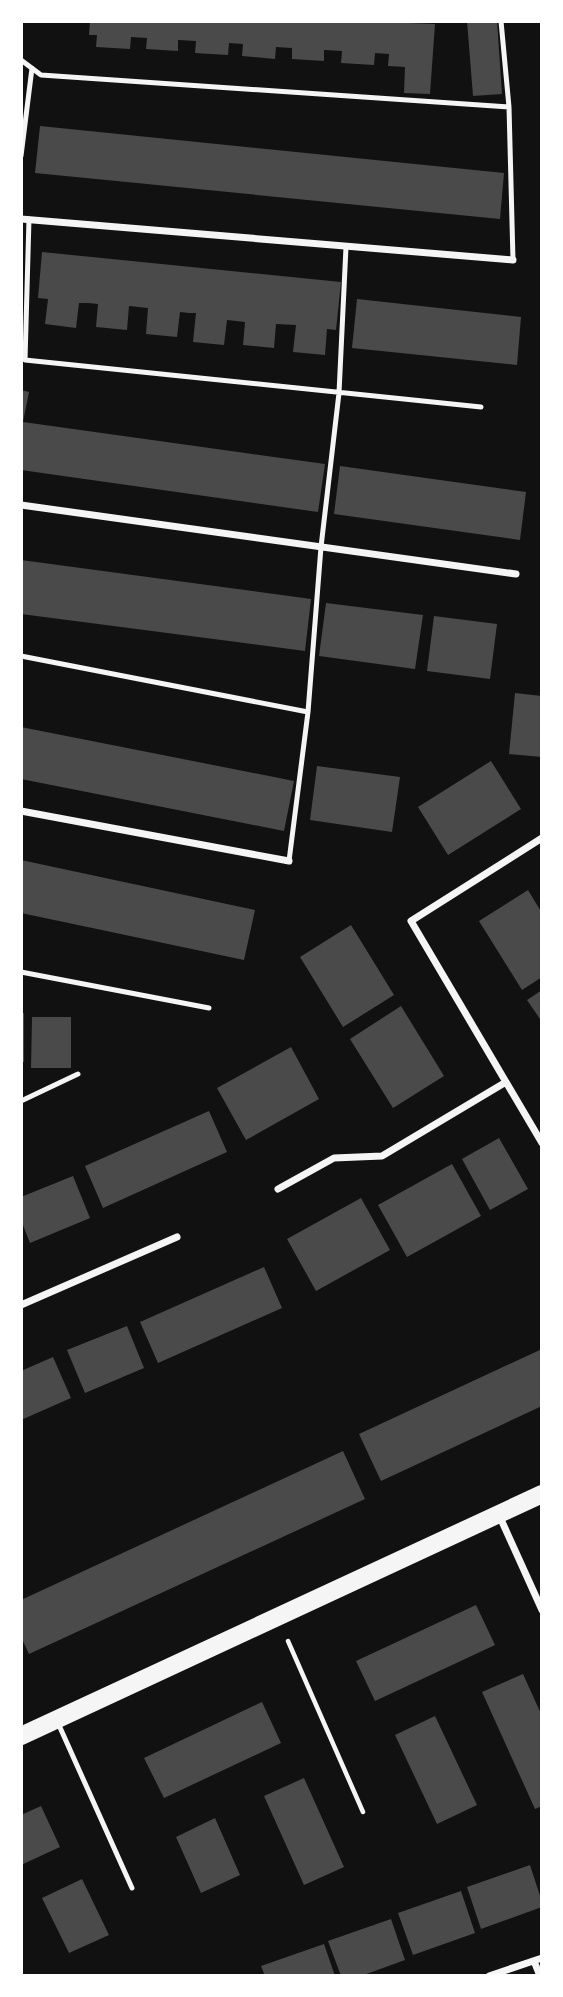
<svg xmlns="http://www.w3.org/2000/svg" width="563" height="1997" viewBox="0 0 563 1997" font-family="'Roboto Condensed',sans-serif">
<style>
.building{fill:#4a4a4a}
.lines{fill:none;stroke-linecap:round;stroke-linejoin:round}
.path{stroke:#f5f5f5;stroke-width:4.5}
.service{stroke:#f5f5f5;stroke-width:5}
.minor{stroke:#f5f5f5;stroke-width:7}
.primary{stroke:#f5f5f5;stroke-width:18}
</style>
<rect width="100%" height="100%" fill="#111"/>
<path class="building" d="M90 21H409V23L435 24 430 94 404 93 405 67 388 66 389 54 375 53 374 65 341 63 342 51 324 50V61L292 59V48L276 47 275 59 242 56 243 44 229 43 228 55 195 53 196 41 178 40V51L146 49 147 38 131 37 130 49 96 47 97 35H89Z
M467 21H497L502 94 473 96Z
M40 126 504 173 500 219 35 173Z
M42 252 341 282 336 330 327 329 325 355 293 352 296 325 276 324 274 348 243 345 245 322 227 320 224 345 193 342 196 313H189L180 312 177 337 146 334 148 308 129 306 127 330 96 327 98 304 88 303H79L76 328 45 324 48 299 38 298Z
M357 299 521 317 517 365 352 348Z
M21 390 29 392 23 422 325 464 318 512 21 470Z
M340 466 526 492 520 540 334 514Z
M21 560 311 599 305 651 21 614Z
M326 603 423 615 415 669 319 656Z
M434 616 497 624 490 679 427 671Z
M515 693 542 696V757L509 754Z
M21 727 294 781 284 831 21 779Z
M491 761 521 809 448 855 418 807Z
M317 766 400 777 392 832 310 820Z
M21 860 255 910 244 960 21 913Z
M528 890 542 913V977L522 990 479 921Z
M351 925 394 995 343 1027 300 957Z
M542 990V1022L527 1000Z
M401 1006 444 1076 393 1108 350 1039Z
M21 1013H24V1062H21Z
M32 1017H71V1068H31Z
M291 1047 319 1099 246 1140 217 1088Z
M209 1111 227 1152 103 1208 85 1166Z
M499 1138 528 1189 490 1210 462 1159Z
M452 1164 481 1216 407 1257 378 1205Z
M73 1176 90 1218 30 1243 21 1220V1197Z
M361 1198 390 1250 316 1291 287 1239Z
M264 1267 282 1308 158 1363 140 1322Z
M127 1326 144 1368 85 1393 67 1350Z
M542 1349V1406L381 1481 359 1434Z
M53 1357 71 1398 21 1420V1371Z
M343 1451 365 1499 29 1654 21 1637V1600Z
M476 1605 495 1645 375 1701 356 1661Z
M523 1674 542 1716V1806L535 1809 482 1692Z
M262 1702 281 1743 164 1798 144 1758Z
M435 1716 477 1805 437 1824 395 1735Z
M304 1778 344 1867 304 1885 264 1796Z
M41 1806 60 1847 21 1865V1815Z
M215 1818 240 1875 201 1893 176 1837Z
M530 1865 542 1902V1907L481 1929 467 1887Z
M82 1879 109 1935 69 1953 42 1898Z
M461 1891 475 1933 413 1955 398 1913Z
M391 1919 405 1960 361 1976H341L328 1941Z
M324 1944 335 1976H265L261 1966Z"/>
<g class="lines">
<path class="path" d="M288 1641 363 1812"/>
<path class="service" d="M501 21 509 107
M21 60 41 75 509 107 513 260
M21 156 32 68
M29 219 25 360 481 407
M21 656 308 712 321 547 339 393 346 247
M289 861 308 712
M21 972 209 1008
M21 1101 78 1074
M58 1723 132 1888"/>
<path class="minor" d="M21 219 513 260
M21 505 516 574
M21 811 289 861
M542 838 411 921 542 1143
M278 1189 334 1158 382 1156 506 1082
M21 1305 177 1237
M499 1515 542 1610
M534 1961 540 1976
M489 1976 542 1958"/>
<path class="primary" d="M21 1736 542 1494"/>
</g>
<rect width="563" height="1997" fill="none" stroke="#ffffff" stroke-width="46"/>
</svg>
